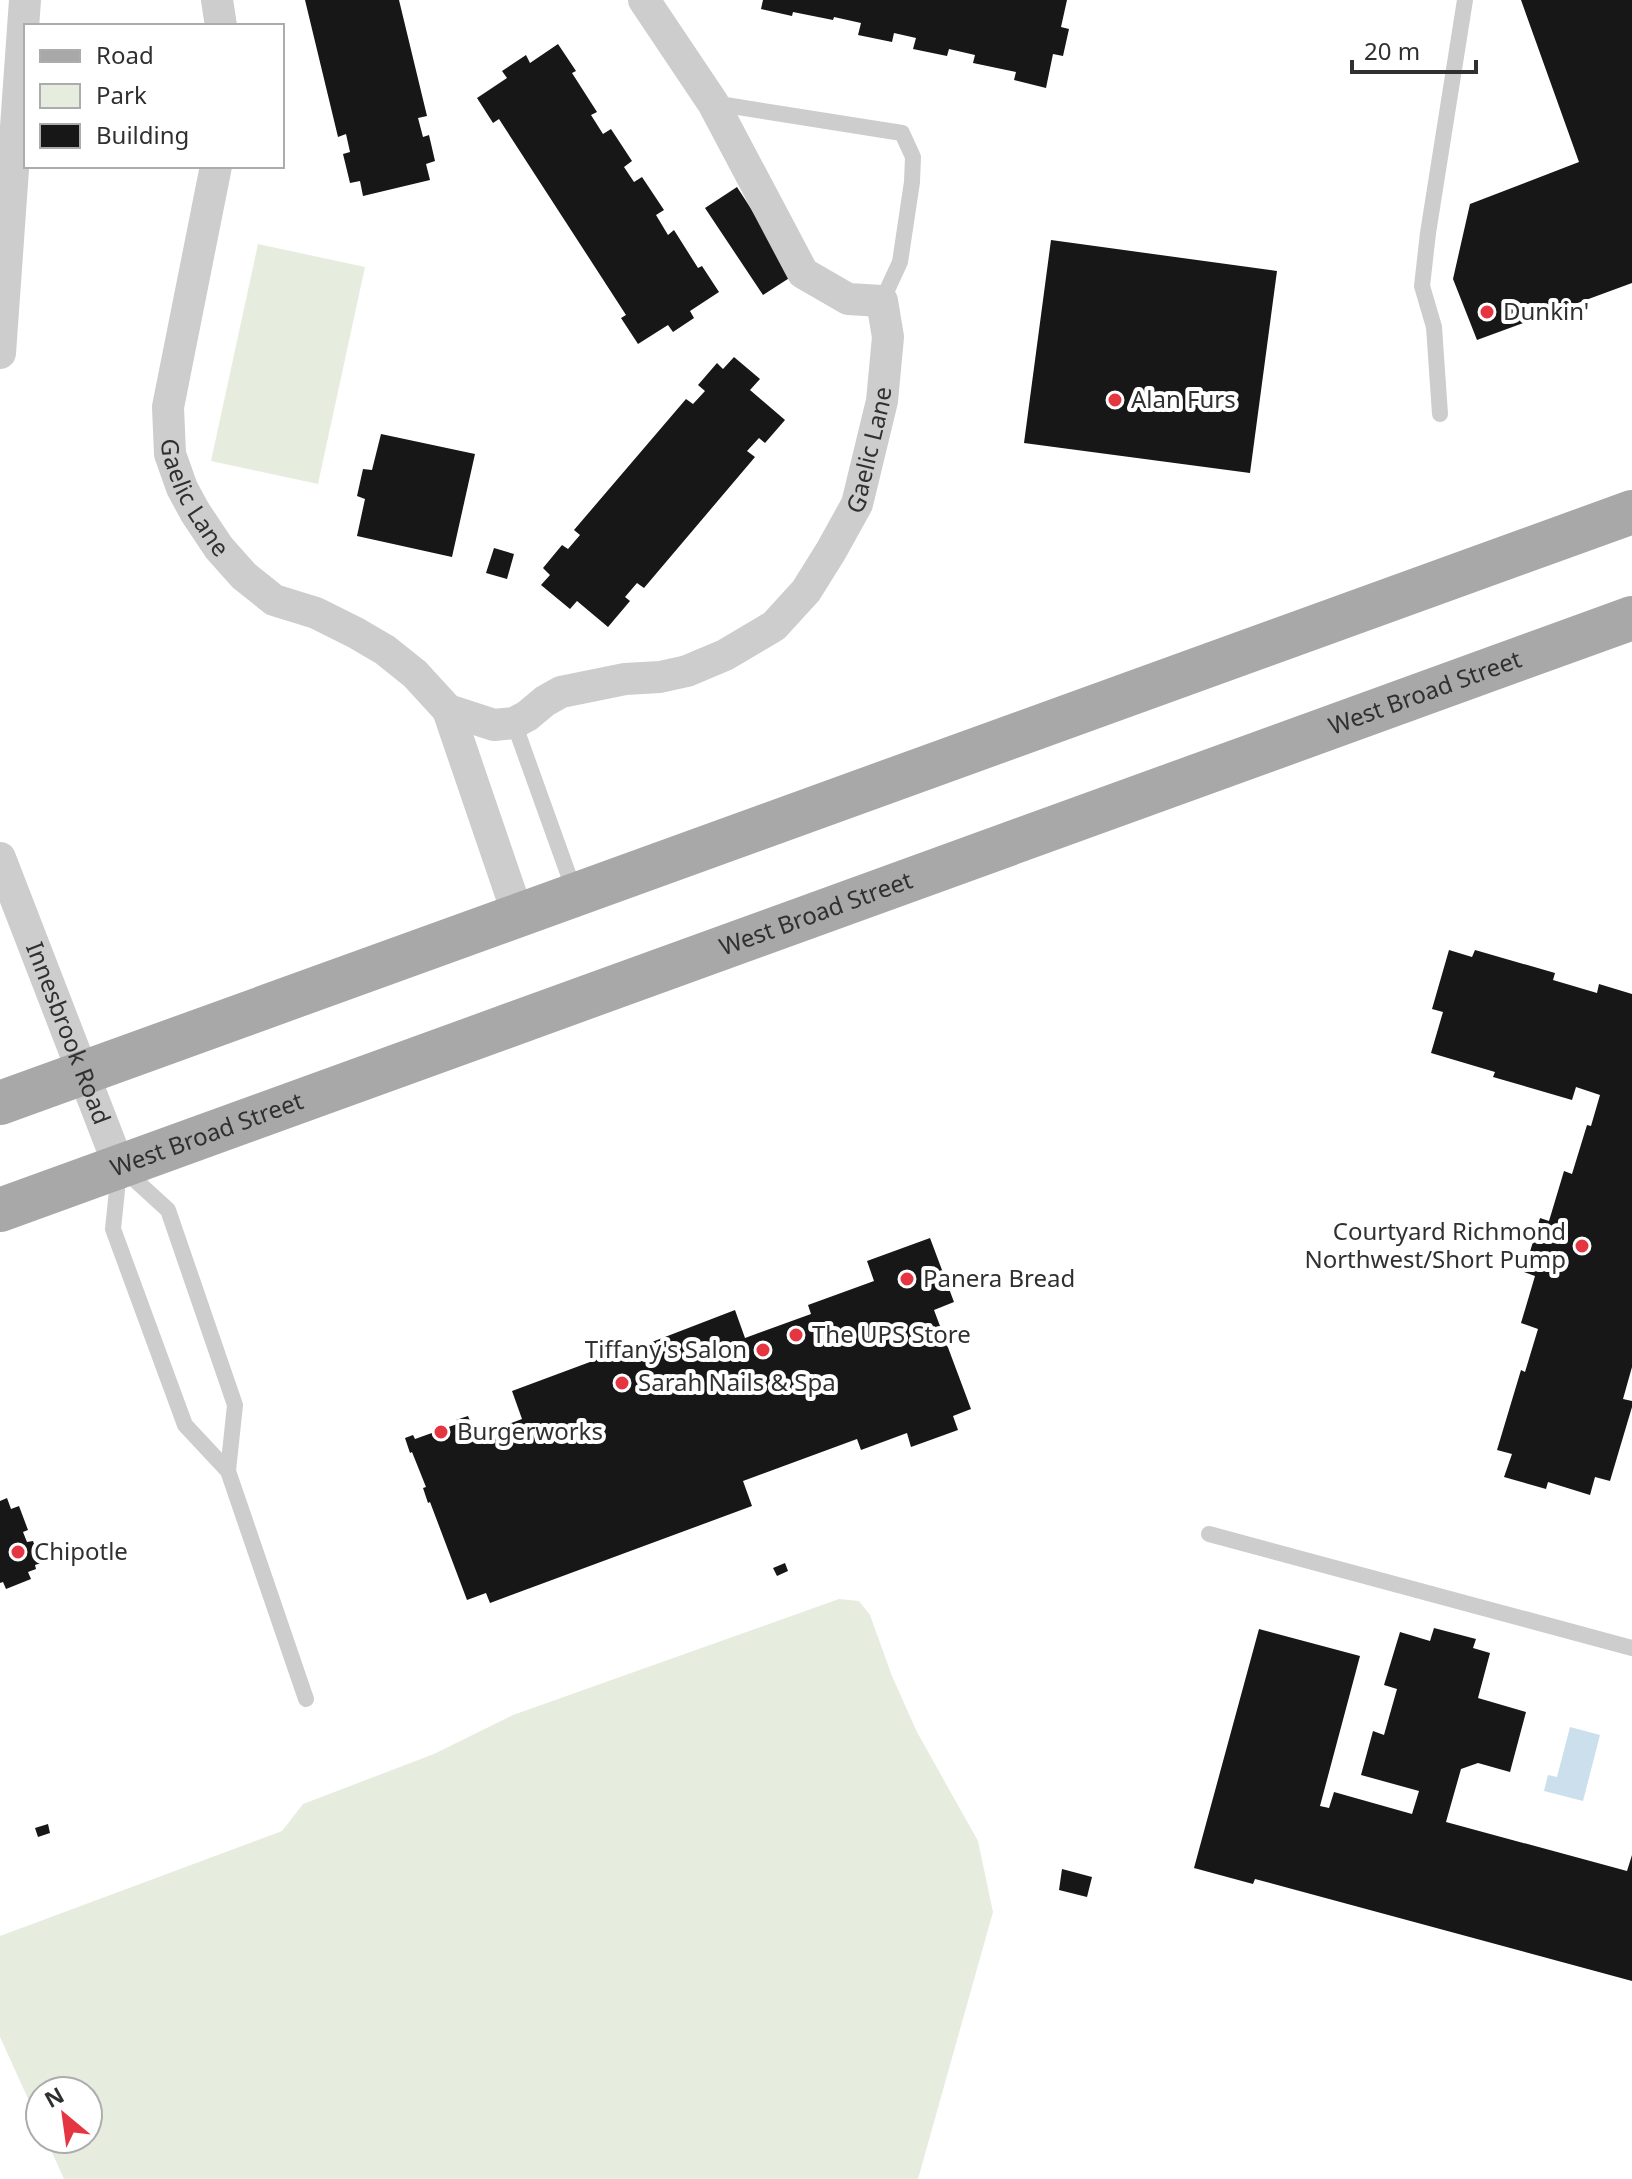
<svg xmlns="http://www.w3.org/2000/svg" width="1632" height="2179" viewBox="0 0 1632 2179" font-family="'Noto Sans',sans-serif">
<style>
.green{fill:#e6edde}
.water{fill:#cbdfec}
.building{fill:#171717}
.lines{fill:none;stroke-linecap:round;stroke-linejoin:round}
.lane{stroke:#cdcdcd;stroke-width:16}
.street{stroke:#cdcdcd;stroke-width:32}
.primary{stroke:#a8a8a8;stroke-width:44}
.poi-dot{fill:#e43540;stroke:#fff;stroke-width:3}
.labels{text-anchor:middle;stroke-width:8;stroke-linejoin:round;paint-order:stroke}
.poi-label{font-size:24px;fill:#303030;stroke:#fff;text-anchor:start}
.street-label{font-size:24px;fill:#303030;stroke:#fff}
</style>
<rect width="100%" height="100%" fill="#fff"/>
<path class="green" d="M258 244 365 267 318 484 211 461Z
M839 1599 859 1601 870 1615 892 1676 917 1732 978 1841 993 1912 918 2179H64L46 2139H88V2091H40V2125L0 2037V1936L282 1831 303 1804 434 1754 513 1715Z"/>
<path class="water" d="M1570 1727 1600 1735 1583 1801 1544 1791 1548 1775 1557 1777Z"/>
<path class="building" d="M305 0H399L427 116 418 118 423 137 429 135 435 161 426 164 430 180 363 196 360 181 350 183 343 154 350 152 346 134 338 137Z
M763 0H1067L1061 27 1069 29 1063 56 1053 54 1046 88 1014 80 1016 72 973 63 975 55 949 49 947 56 913 49 916 38 894 33 892 42 858 35 861 23 834 17 833 20 793 12 792 16 761 9Z
M1521 0H1632V283L1477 340 1453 279 1470 204 1579 162Z
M558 44 576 71 572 73 597 112 591 115 603 134 611 129 632 161 624 167 634 182 642 177 664 210 656 215 668 235 674 230 698 268 702 266 719 292 690 311 694 318 673 332 668 325 638 344 621 318 626 315 499 119 493 123 477 98 507 78 502 71 526 55 530 63Z
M737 187 794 275 763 295 705 208Z
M1051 240 1277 271 1250 473 1024 443Z
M734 357 760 379 750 390 785 420 765 443 759 438 747 451 755 457 644 588 637 583 625 597 630 601 608 627 577 601 570 609 541 585 550 575 543 568 562 545 568 549 580 535 574 530 686 399 693 404 705 391 698 385 717 363 723 369Z
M381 434 475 454 452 557 357 536 365 499 357 496 363 469 372 470Z
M494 548 514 554 507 579 486 573Z
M1449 950 1472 957 1475 950 1555 973 1553 980 1597 993 1599 984 1632 994V1367L1623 1399 1632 1401V1407L1610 1481 1595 1477 1590 1495 1548 1482 1546 1489 1504 1477 1512 1454 1497 1450 1521 1370 1525 1372 1538 1329 1521 1323 1535 1276 1524 1272 1540 1218 1549 1221 1564 1171 1572 1174 1587 1125 1591 1126 1600 1095 1576 1087 1572 1100 1493 1077 1495 1072 1431 1053 1443 1012 1432 1009Z
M930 1238 954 1302 934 1310 971 1409 953 1416 958 1430 911 1447 907 1433 861 1450 857 1439 743 1481 752 1506 490 1603 486 1593 467 1600 430 1502 428 1503 423 1488 426 1487 412 1452 410 1453 405 1438 413 1435 415 1439 457 1424 456 1420 468 1416 476 1436 522 1419 512 1391 598 1359 600 1362 735 1310 745 1338 811 1314 808 1305 874 1281 867 1261Z
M7 1498 11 1509 19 1506 28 1530 23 1532 27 1542 33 1541 41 1563 35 1565 36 1569 28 1572 31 1579 6 1589 3 1582 0 1583V1501Z
M785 1563 788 1571 777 1576 773 1568Z
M1434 1628 1476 1639 1473 1648 1490 1653 1478 1698 1526 1712 1510 1772 1478 1763 1461 1769 1446 1822 1627 1871 1632 1855V1981L1255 1879 1253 1884 1194 1868 1259 1629 1360 1656 1320 1806 1329 1808 1334 1792 1412 1814 1419 1791 1361 1775 1373 1731 1384 1735 1397 1689 1384 1685 1400 1632 1430 1641Z
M48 1824 50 1833 38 1837 35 1828Z
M1062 1869 1092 1877 1087 1897 1059 1890Z"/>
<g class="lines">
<path class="lane" d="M713 103 902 133 913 157 912 182 900 262 882 301
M1440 414 1434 327 1422 286 1428 233 1465 0
M514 723 575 893
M122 1168 168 1210 235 1405 228 1471
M119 1171 113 1229 185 1425 228 1471 306 1699
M1209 1534 1632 1648"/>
<g class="street">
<path d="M217 0 221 26"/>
<path id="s1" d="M216 166 168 407 170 454 182 488 195 512 219 548 244 576 274 600 316 613 356 633 385 650 415 674 448 710 494 725 514 723 527 716 545 701 561 692 625 679 660 677 687 671 725 655 774 626 806 591 831 551 857 504 882 401 888 337 882 301 848 299 803 273 713 103 644 0"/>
<path d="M0 353 25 0"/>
<path d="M448 710 518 915"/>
<path id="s2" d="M0 858 119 1166"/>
</g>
<g class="primary">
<path d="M0 1103 1632 512"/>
<path id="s3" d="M0 1210 1632 618"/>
</g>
</g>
<g class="poi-dot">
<circle cx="1487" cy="312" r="8"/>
<circle cx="1115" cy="400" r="8"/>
<circle cx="1582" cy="1246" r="8"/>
<circle cx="907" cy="1279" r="8"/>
<circle cx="796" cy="1335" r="8"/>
<circle cx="763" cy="1350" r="8"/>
<circle cx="622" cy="1383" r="8"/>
<circle cx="441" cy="1432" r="8"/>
<circle cx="18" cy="1552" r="8"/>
</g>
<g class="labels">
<g class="poi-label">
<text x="1503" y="320">Dunkin'</text>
<text x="1131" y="408">Alan Furs</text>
<text x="1566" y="1240" text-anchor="end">Courtyard Richmond<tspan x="1566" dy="28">Northwest/Short Pump</tspan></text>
<text x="923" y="1287">Panera Bread</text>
<text x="812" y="1343">The UPS Store</text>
<text x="747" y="1358" text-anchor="end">Tiffany's Salon</text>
<text x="638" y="1391">Sarah Nails &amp; Spa</text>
<text x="457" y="1440">Burgerworks</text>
<text x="34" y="1560">Chipotle</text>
</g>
<g class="street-label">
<text dy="8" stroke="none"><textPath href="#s1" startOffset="1240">Gaelic Lane</textPath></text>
<text dy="8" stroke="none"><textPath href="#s1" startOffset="342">Gaelic Lane</textPath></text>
<text dy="8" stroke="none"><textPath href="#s3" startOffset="1516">West Broad Street</textPath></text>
<text dy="8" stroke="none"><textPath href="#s3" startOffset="868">West Broad Street</textPath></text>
<text dy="8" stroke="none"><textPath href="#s2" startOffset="188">Innesbrook Road</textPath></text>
<text dy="8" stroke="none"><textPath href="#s3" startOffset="220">West Broad Street</textPath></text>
</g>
</g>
<rect x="24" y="24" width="260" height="144" fill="#ffffff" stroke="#acacac" stroke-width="2"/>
<rect x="40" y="50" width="40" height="12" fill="#a8a8a8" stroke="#acacac" stroke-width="2"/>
<text x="96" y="64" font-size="24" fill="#303030">Road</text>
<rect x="40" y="84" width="40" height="24" fill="#e6edde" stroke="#acacac" stroke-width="2"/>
<text x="96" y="104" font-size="24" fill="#303030">Park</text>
<rect x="40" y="124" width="40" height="24" fill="#171717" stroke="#acacac" stroke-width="2"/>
<text x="96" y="144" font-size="24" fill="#303030">Building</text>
<g transform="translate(64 2115) rotate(331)"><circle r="38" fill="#ffffff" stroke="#acacac" stroke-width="2"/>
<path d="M0-6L14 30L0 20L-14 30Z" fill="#e43540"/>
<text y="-12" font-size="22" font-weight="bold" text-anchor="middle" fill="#303030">N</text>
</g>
<path d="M1352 60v12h124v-12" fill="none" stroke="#303030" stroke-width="4"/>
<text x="1364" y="60" font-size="24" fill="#303030" stroke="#ffffff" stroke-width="6" paint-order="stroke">20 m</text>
</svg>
